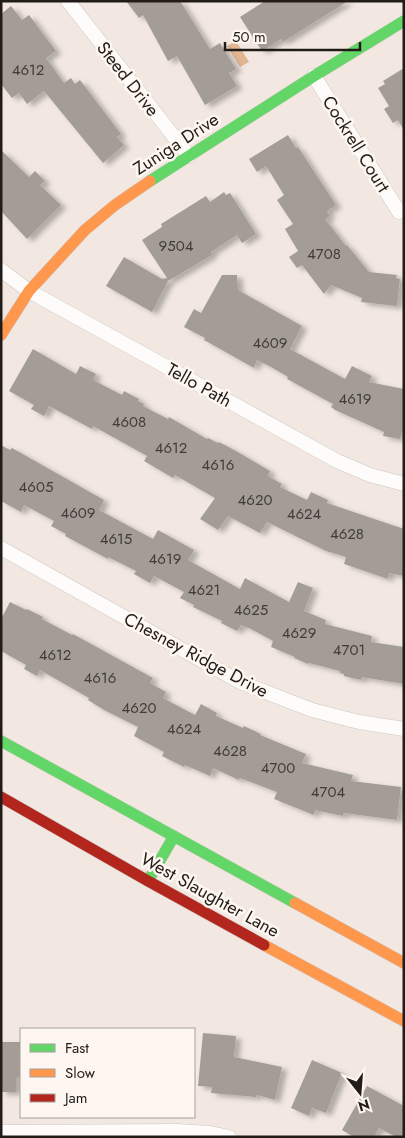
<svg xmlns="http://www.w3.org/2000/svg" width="405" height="1138" viewBox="0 0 405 1138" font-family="Jost,sans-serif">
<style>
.water{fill:#e2b593}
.building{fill:#a49d97;filter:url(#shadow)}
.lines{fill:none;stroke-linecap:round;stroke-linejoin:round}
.street-casing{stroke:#cec6c1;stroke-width:15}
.fast-casing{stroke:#cec6c1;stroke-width:12}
.slow-casing{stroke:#cec6c1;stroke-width:12}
.jam-casing{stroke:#cec6c1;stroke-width:12}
.street{stroke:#fdfcfa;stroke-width:14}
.fast{stroke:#63d668;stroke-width:11}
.slow{stroke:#ff974d;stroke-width:11}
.jam{stroke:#b3261e;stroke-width:11}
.labels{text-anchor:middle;stroke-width:5;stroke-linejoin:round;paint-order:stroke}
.number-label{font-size:15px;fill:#423c38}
.street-label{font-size:18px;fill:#221c18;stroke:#fef7f1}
</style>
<defs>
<filter id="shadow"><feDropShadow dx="5.5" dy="3" stdDeviation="2.5" flood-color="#0004"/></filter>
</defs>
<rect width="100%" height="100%" fill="#f2e8e1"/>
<path class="water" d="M236 41 249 62 240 67 227 46Z"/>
<path class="building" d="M126 1H180L210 49 220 43 236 69 229 73 237 86 205 105 177 56 168 61 143 15 139 18Z
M265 1H348L283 42 281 39 262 51 240 17Z
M11 6 22 20 29 15 56 51 46 58 64 83 71 78 75 84 80 80 121 134 117 137 124 145 103 163 44 91 27 104 19 93 12 98 1 84V14Z
M404 68V130L398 120 393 123 384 109 389 106 378 88 385 84 383 81Z
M288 135 296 148 298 147 336 205 327 211 330 216 325 219 346 246 347 245 369 272 397 275 396 278 400 279 397 306 361 302 362 298 331 285 324 294 302 265 297 268 289 257 298 251 285 229 293 224 277 200 284 195 266 166 257 172 249 159Z
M1 150 29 177 35 171 45 181 40 185 61 205 27 239 1 211Z
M224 192 226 195 230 193 256 234 242 243 237 235 211 252 212 255 168 281 152 312 106 286 124 257 162 279 167 278 142 240 162 227 161 224 206 196 210 202Z
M222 275H237L238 290 302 326 290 349 345 379 352 366 372 376 369 382 404 389V432H402L400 439 383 436 384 432 335 410 331 407 333 404 287 379 288 377 271 367 257 360 254 368 204 340 205 338 184 327 194 309 201 313Z
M33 349 76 374 80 366 96 374 93 380 122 395 124 391 139 399 138 401 144 404 143 406 168 419 169 417 207 439 208 438 218 443 219 442 236 451 270 471 268 476 282 484 280 487 307 500 311 492 328 500 327 503 404 529V576L389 573 388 579 344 564 346 557 326 551 267 522 260 533 228 516 218 530 200 519 215 498 175 475 173 478 144 461 147 456 93 426 92 429 49 406 44 416 31 409 34 405 9 391Z
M1 445 10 450 12 448 104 500 99 510 153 539 158 530 194 550 188 560 240 589 245 578 289 602 298 582 313 588 304 611 326 620 325 624 372 636 371 642 404 647V684L362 677 361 680 344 676V674L340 673V671L309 663 308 664 294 658 295 657 271 647 273 641 251 629 241 625 237 631 221 623 222 621 193 607 194 605 180 598 184 592 154 576 150 583 134 574 136 571 108 557V559L65 536 66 534 51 526 54 521 24 505 21 512 1 501Z
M10 602 26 610 27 609 43 617 42 619 72 635 73 634 153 678 150 683 166 692 163 698 195 715 201 704 217 713 216 716 243 728 244 726 261 734 260 735 306 754 302 763 353 775 351 781 401 787 397 820 344 813 343 816 315 810 314 815 274 799 277 792 240 778 239 780 213 768 210 776 185 765 184 767 162 756 164 752 134 736 138 727 104 710 88 700 89 698 40 670 37 676 24 669 26 665 1 651V619Z
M203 1033 236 1036 234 1057 282 1067 275 1100 257 1095 256 1097 211 1093 212 1087 198 1086Z
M1 1042H21V1077L16 1078V1092H1Z
M312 1060 342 1073 326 1113 312 1108 309 1116 291 1108Z
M367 1086 404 1106V1137H396L379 1128 374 1137H354L342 1130Z"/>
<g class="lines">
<defs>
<path id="street" d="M68 1 189 156
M314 76 399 212
M1 270 29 291 337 461 370 475 404 484
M1 548 240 682 312 710 359 722 404 729
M1 1132 177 1131 210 1133 229 1137"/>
<path id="fast" d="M150 181 314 76 404 21
M1 741 295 903
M148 881 174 836"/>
<path id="slow" d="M1 335 29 291 85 230 115 205 150 181
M295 903 404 963
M264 945 404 1021"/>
<path id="jam" d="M1 797 148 881 264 945"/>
</defs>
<use href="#street" class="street-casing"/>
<use href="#fast" class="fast-casing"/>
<use href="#slow" class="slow-casing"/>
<use href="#jam" class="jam-casing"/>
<use href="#street" class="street"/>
<use href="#fast" class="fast"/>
<use href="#slow" class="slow"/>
<use href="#jam" class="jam"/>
</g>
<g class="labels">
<g class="number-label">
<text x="28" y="75">4612</text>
<text x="176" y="251">9504</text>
<text x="324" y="259">4708</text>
<text x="270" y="348">4609</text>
<text x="355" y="404">4619</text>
<text x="129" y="427">4608</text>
<text x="171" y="453">4612</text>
<text x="218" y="470">4616</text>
<text x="36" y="492">4605</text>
<text x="255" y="505">4620</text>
<text x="78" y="518">4609</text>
<text x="304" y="519">4624</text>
<text x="347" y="539">4628</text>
<text x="116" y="544">4615</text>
<text x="165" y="564">4619</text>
<text x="204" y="595">4621</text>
<text x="251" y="615">4625</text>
<text x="299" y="638">4629</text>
<text x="349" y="655">4701</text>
<text x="55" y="660">4612</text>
<text x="100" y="683">4616</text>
<text x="139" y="713">4620</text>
<text x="184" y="734">4624</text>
<text x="230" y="756">4628</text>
<text x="278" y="773">4700</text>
<text x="328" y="797">4704</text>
</g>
<g class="street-label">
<text transform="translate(128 79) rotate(52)" y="6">Steed Drive</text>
<text transform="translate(176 144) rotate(-33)" y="6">Zuniga Drive</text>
<text transform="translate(356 144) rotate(58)" y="6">Cockrell Court</text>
<text transform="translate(199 385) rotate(29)" y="6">Tello Path</text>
<text transform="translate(196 655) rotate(28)" y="6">Chesney Ridge Drive</text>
<text transform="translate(210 895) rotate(29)" y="6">West Slaughter Lane</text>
</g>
</g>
<rect width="405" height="1138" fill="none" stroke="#221c18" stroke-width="5"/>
<rect x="20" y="1028" width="175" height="90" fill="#fef7f1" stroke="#a69f9a"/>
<rect x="30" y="1044" width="25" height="8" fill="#63d668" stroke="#a69f9a"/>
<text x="65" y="1053" font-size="15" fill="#221c18">Fast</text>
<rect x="30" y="1069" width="25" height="8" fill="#ff974d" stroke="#a69f9a"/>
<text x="65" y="1078" font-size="15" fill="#221c18">Slow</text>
<rect x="30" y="1094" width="25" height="8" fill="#b3261e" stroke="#a69f9a"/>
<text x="65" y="1103" font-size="15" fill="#221c18">Jam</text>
<g transform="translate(360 1093) rotate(163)" stroke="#fef7f1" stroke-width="4" paint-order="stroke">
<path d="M0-4L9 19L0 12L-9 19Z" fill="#221c18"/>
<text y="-8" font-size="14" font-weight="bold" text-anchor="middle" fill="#221c18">N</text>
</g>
<path d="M225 42v8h135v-8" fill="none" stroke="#221c18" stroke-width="2.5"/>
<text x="232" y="42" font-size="15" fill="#221c18" stroke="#fef7f1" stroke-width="4" paint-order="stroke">50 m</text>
</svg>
